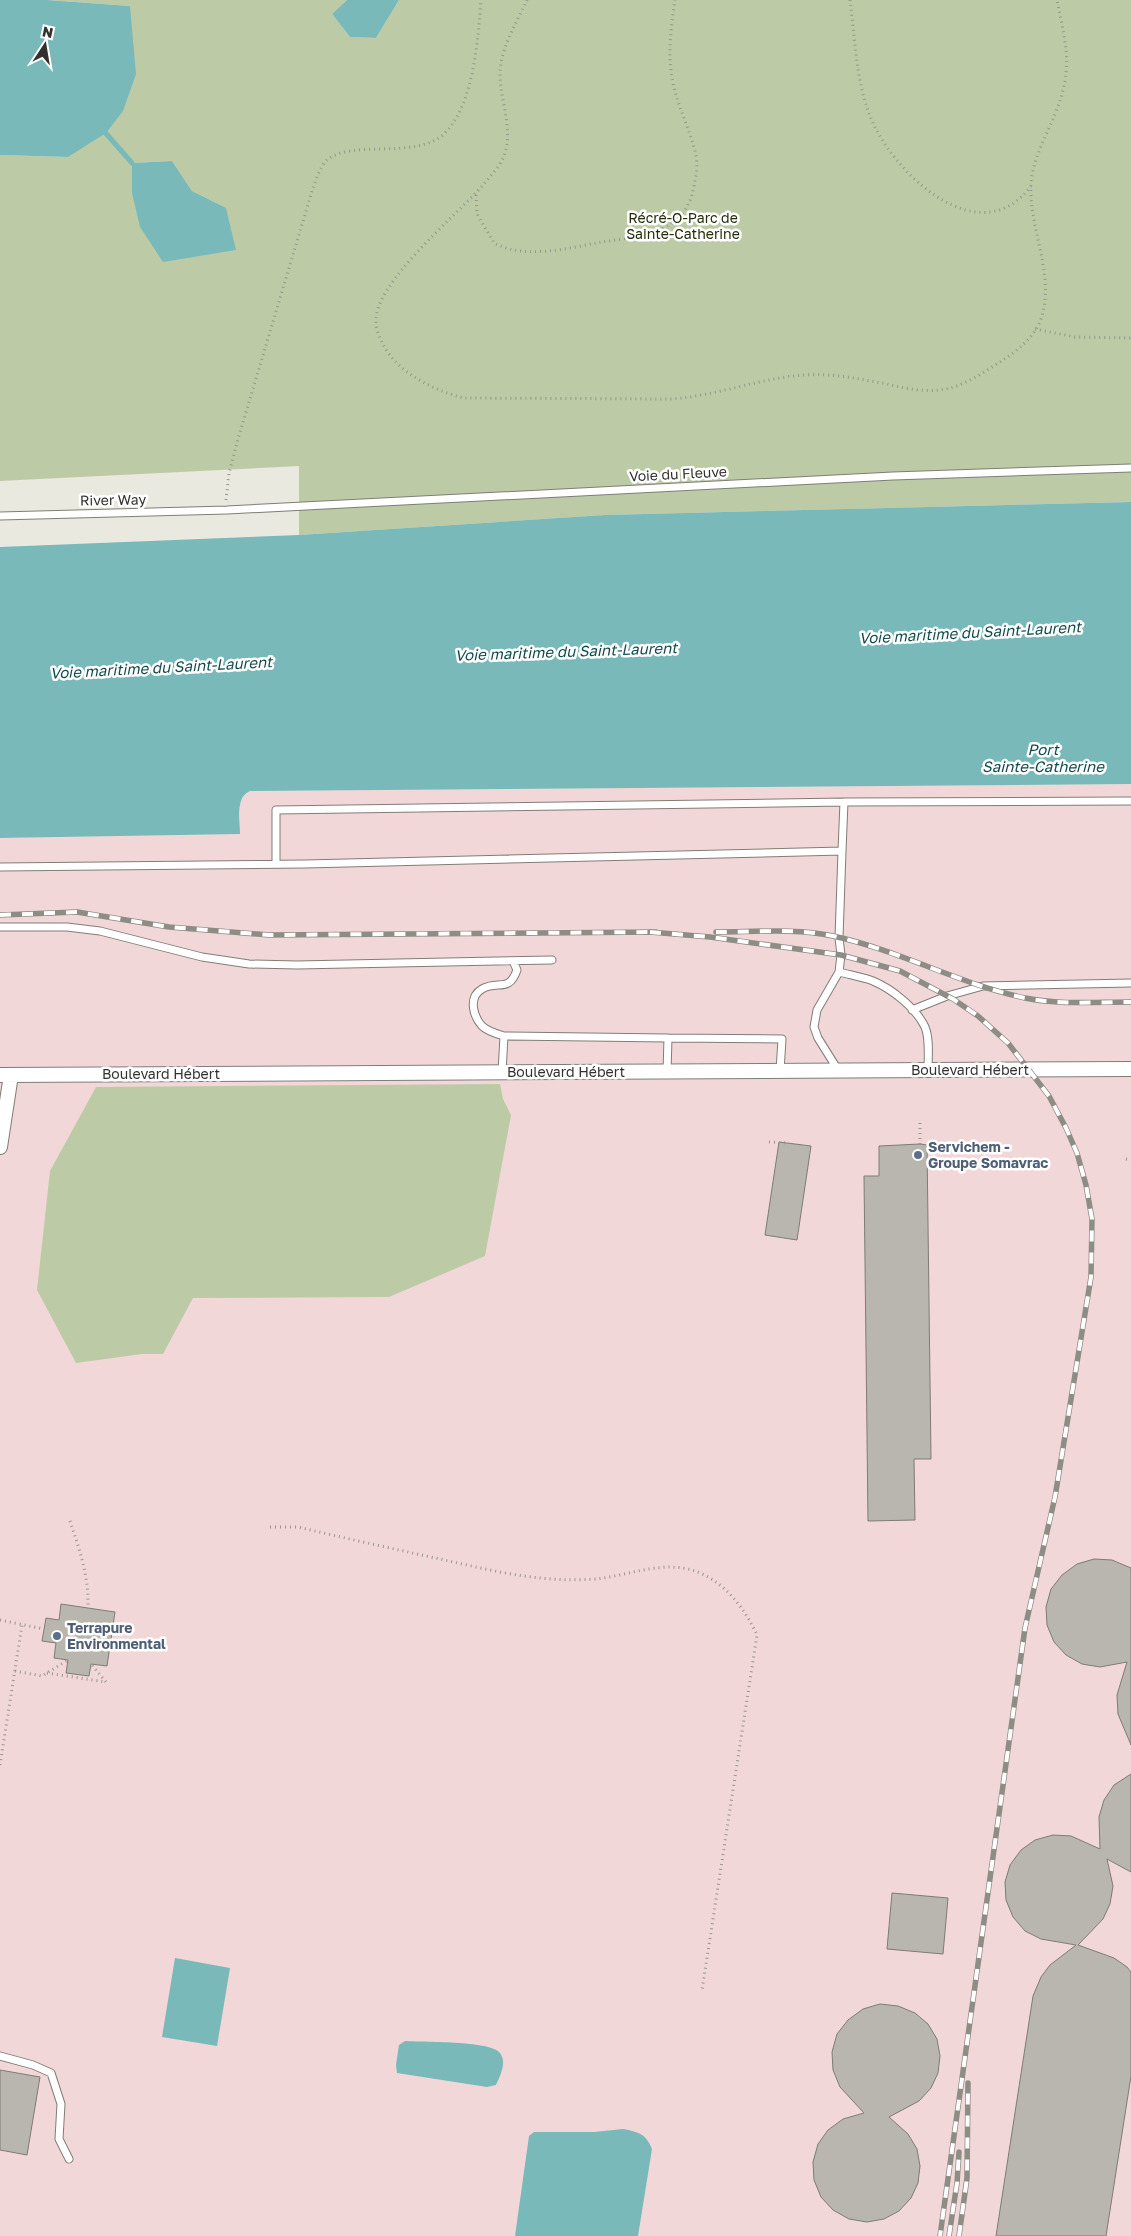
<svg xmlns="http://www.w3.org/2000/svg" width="1131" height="2236" viewBox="0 0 1131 2236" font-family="'Golos Text',sans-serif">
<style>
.industrial{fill:#f2d7d8}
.green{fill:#bccba5;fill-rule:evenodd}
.water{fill:#79b9b9}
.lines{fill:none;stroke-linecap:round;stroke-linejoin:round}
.stream{stroke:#79b9b9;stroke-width:5}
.building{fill:#b8b6ae;stroke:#7e7c74}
.service-casing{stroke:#7f7e76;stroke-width:9}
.minor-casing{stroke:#7f7e76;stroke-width:16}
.path{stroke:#97968f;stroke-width:3;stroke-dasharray:1 4;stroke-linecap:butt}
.service{stroke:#fff;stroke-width:7}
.minor{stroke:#fff;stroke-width:14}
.rail-casing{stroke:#8d8c85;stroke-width:5.5}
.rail{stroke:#fff;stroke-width:4;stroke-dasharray:11;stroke-linecap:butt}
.service-dot{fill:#5c6f8a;stroke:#fff;stroke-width:2}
.labels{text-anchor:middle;stroke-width:5;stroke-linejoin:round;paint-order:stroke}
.park-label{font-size:14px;fill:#222e0b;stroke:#fff}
.street-label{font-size:14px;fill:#32312e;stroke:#fff}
.service-label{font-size:14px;font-weight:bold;fill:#4e5e75;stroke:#fff;text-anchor:start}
.water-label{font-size:15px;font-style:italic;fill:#124b4c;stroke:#fff}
</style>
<rect width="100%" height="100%" fill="#eae9df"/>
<path class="industrial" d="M1131 784V2236H0V838L240 834V802L244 794 250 791Z"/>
<path class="green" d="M47 0H347L332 14 350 37 376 38 399 0H1131V502L605 515 299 535V466L0 481V155L68 157 130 6ZM172 161 192 191 226 208 132 163Z
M500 1084 503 1099 511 1115 485 1256 389 1297 193 1298 163 1354H142L76 1363 37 1290 50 1171 96 1087Z"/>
<path class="water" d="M0 0H47L130 6 136 74 123 111 106 133 68 157 0 155Z
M347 0H399L376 38 350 37 332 14Z
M172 161 192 191 226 208 236 250 163 262 140 227 132 193V163Z
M1131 502V784L250 791C235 797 240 820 240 834L0 838V547L299 535 605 515Z
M175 1958 230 1968 217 2046 162 2037Z
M405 2041C422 2042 489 2041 499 2052 508 2061 500 2076 496 2085L487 2087 397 2073 396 2065 399 2045Z
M623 2129C639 2132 646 2134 652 2149L638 2236H515L529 2136 534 2132H594Z"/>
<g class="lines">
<path class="stream" d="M103 130 132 163"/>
</g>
<path class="building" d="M779 1142 811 1146 797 1240 765 1235Z
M920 1144 927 1145 931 1459H914L915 1520 868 1521 864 1176H879V1146Z
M1094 1559 1112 1560 1131 1568V1745L1118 1714 1117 1695 1127 1662 1100 1667 1082 1664 1066 1655 1054 1642 1047 1625 1046 1607 1051 1589 1062 1575 1077 1564Z
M61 1604 115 1612 107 1666 91 1664 89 1676 66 1673 68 1660 54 1658 56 1643 42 1641 46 1618 59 1620Z
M1131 1774V1872L1107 1859 1113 1886 1110 1904 1103 1919 1078 1945 1114 1958 1127 1967 1131 1972V2076L1106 2236H996L1033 1996 1041 1977 1050 1965 1076 1945 1041 1939 1025 1931 1013 1917 1006 1900 1005 1882 1010 1865 1021 1850 1035 1840 1053 1835 1071 1836 1100 1849 1099 1817 1104 1800 1114 1785Z
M892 1893 948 1898 943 1954 887 1949Z
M880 2004 898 2006 915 2013 928 2024 937 2039 940 2056 938 2073 931 2088 919 2101 889 2117 908 2134 917 2149 920 2166 918 2183 911 2198 899 2211 884 2219 867 2222 849 2219 833 2210 821 2197 814 2180 813 2162 818 2144 828 2130 843 2119 864 2113 840 2087 833 2070 832 2052 837 2034 848 2020 863 2009Z
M0 2070 40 2077 27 2155 0 2150Z"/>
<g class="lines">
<defs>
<path id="service" d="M0 516 227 510 893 476 1131 468
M842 851 844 802
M276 864V810L844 802 1131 801
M0 867 305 864 842 851 839 938 841 955 839 972 817 1010 814 1027 818 1038 838 1070
M0 927H67L100 931 202 957 249 964 297 965 552 960
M513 961 517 970C509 993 498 980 482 989 468 997 473 1016 482 1026 487 1031 497 1034 504 1036L668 1038 667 1072
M839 972C850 975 862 977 873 981 892 989 916 1008 925 1027 930 1039 928 1057 928 1070
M912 1010 947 996 983 986 1131 983
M668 1038 782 1039 780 1071
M502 1072 504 1036
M0 2056 33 2065 51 2073 61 2104 59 2139 69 2159"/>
<path id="minor" d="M0 1075 1131 1069
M0 1147 11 1075"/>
</defs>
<use href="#service" class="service-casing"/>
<use href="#minor" class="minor-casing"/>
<path class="path" d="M527 0C517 22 500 49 500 74 500 100 513 128 505 153 501 166 491 175 483 185 458 214 372 285 376 323 376 330 380 338 383 344 397 373 434 390 463 398L671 399C717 396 759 378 805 375 833 373 859 379 887 384 903 388 922 392 939 390 962 388 984 372 1003 360 1020 349 1039 333 1043 312 1053 270 1029 227 1031 185 1032 160 1046 137 1055 114 1074 68 1066 46 1057 0
M850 0C855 38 856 81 870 116 891 171 979 256 1031 186
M476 195 477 214 494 243C526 260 568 248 602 242 641 236 686 234 694 186 696 177 698 166 696 156 691 131 678 108 673 83 667 57 671 27 675 0
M1035 329 1075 337 1131 338
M226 500 229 473 238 439 312 191C316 181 319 168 327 160 352 139 416 160 444 134 474 105 478 39 481 0
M769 1142 787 1143
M920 1144V1123
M1126 1159 1131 1160
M70 1521C80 1551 89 1577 88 1608
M270 1527H298C348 1539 399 1550 449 1561 497 1572 546 1583 595 1579 629 1576 666 1558 700 1573 726 1584 745 1609 757 1635L702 1990
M0 1620 44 1629
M15 1671 42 1676 68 1660
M47 1673 106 1682 91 1664
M0 1765 22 1625"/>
<use href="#service" class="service"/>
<use href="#minor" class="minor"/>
<defs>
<path id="rail" d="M0 915 77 912 169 927 269 935 656 932
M650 932 710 937 841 955 900 971 953 999 978 1016 1008 1043 1049 1096 1066 1128 1077 1153 1086 1185 1092 1219 1091 1277 1055 1497 1025 1628 940 2236
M716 932C754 932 795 928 833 936 899 950 959 984 1025 998 1060 1005 1096 1002 1131 1002
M949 2236 957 2183 959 2152
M959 2236 967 2178 968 2083"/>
</defs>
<use href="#rail" class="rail-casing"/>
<use href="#rail" class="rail"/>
</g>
<g class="service-dot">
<circle cx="918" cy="1155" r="5"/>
<circle cx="57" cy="1636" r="5"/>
</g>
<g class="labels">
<g class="park-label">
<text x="683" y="223">Récré-O-Parc de<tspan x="683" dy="16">Sainte-Catherine</tspan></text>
</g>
<g class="street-label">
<text transform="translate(678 474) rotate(-3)" y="5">Voie du Fleuve</text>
<text transform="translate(113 500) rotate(-1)" y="5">River Way</text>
<text x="970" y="1075">Boulevard Hébert</text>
<text x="566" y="1077">Boulevard Hébert</text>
<text x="161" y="1079">Boulevard Hébert</text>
</g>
<g class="service-label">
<text x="928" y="1152">Servichem -<tspan x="928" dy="16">Groupe Somavrac</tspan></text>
<text x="67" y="1633">Terrapure<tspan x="67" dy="16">Environmental</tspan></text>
</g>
<g class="water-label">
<text transform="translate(970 633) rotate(-3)" y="5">Voie maritime du Saint-Laurent</text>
<text transform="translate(566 652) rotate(-2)" y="5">Voie maritime du Saint-Laurent</text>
<text transform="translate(161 668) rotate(-3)" y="5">Voie maritime du Saint-Laurent</text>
<text x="1043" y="755">Port<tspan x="1043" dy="17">Sainte-Catherine</tspan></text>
</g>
</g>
<g transform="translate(45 45) rotate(12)" stroke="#ffffff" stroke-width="4" paint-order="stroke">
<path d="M0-4L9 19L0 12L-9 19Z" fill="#32312e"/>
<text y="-8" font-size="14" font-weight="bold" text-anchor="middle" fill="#32312e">N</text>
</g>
</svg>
